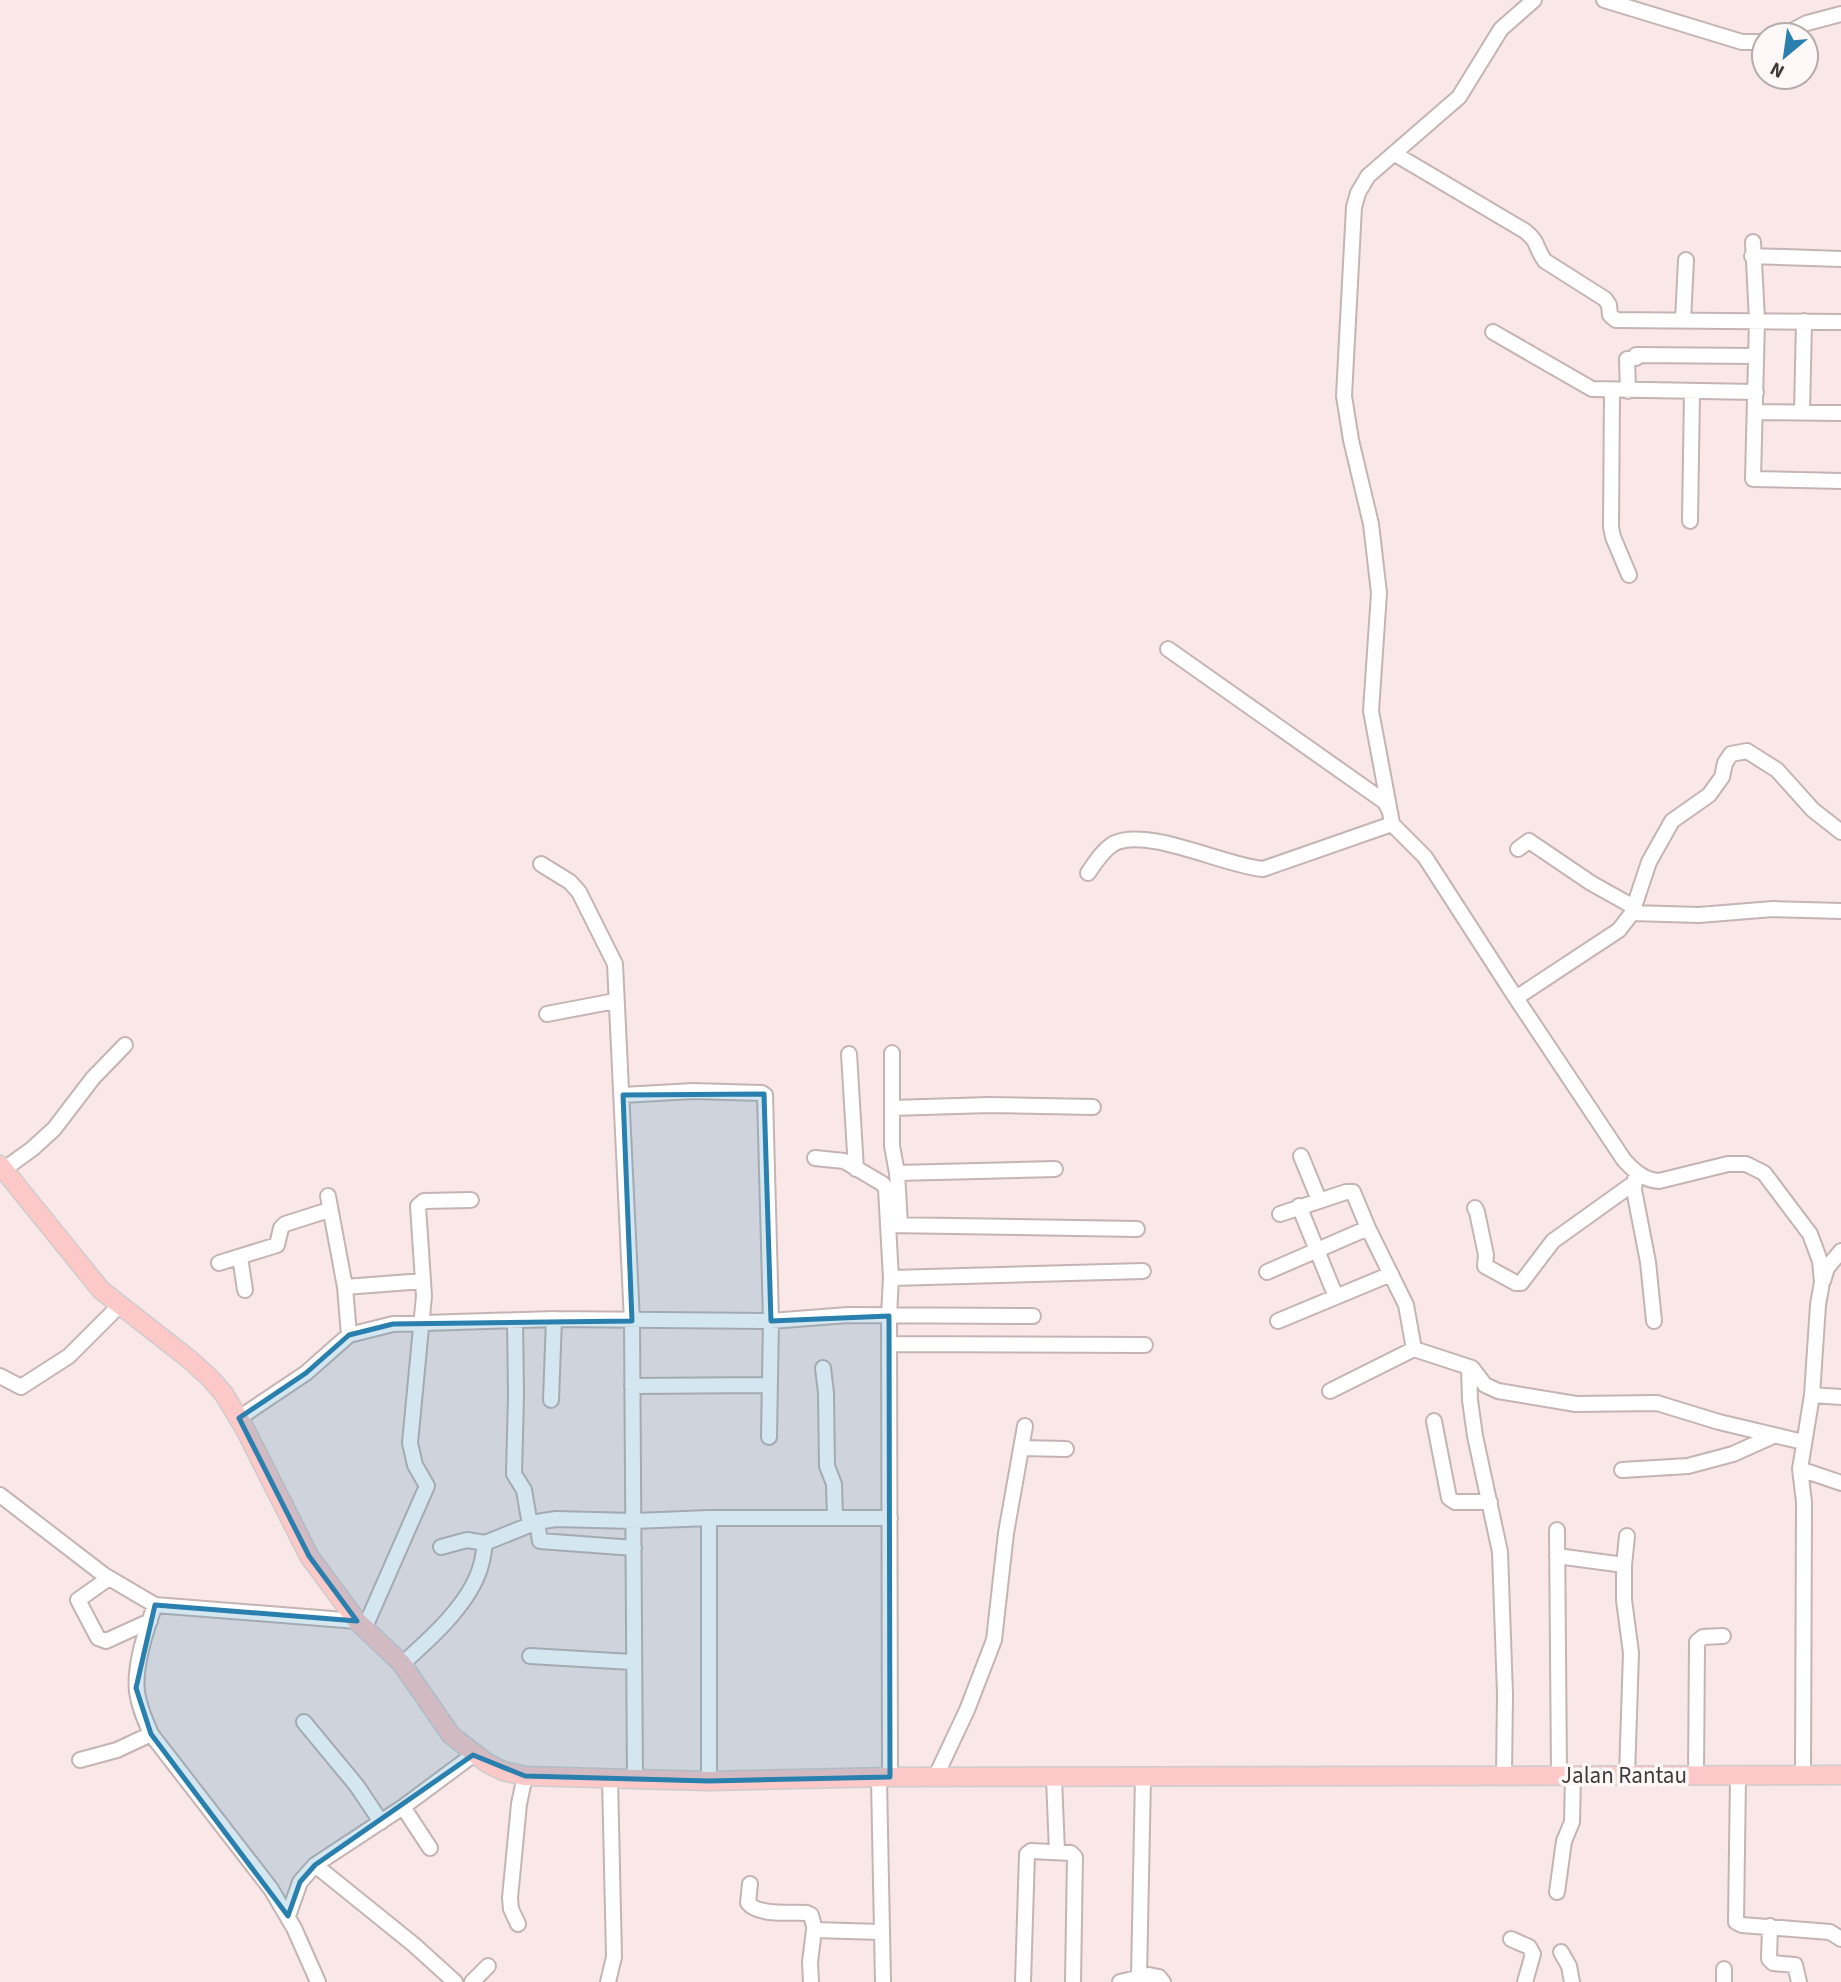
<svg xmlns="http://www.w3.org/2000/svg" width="1841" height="1982" viewBox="0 0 1841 1982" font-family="'Source Sans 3',sans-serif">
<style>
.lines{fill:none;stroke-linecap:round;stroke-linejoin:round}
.minor-casing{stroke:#c4b4b3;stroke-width:18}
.major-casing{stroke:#cecccc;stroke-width:21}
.minor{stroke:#fff;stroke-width:14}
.major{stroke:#fdc8c8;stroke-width:18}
.marked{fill:#2980af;fill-opacity:0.2;stroke:#2980af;stroke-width:5;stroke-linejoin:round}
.labels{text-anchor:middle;stroke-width:7;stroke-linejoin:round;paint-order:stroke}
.street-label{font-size:23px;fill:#413a3a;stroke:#fff8f8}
</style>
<rect width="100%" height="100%" fill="#f9e8e7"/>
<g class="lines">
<defs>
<path id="minor" d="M1604 0 1742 42H1764
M1784 35 1807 23 1841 14
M1395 154 1525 231C1540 243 1535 248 1545 261L1605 299 1609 305 1610 315 1616 320 1841 322
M1753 242 1757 320 1753 479 1841 481
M1752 256 1841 259
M1683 321 1686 260
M1493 332 1592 389 1756 392
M1612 391 1611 527 1613 537 1629 575
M1628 391 1627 359 1636 358V355L1756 356
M1755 412 1841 413
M1802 413 1804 321
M1690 521 1692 392
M1168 649 1385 802 1390 812 1392 824 1425 857 1516 998 1624 1160C1634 1171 1644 1180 1659 1181L1728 1164H1746L1764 1173 1810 1234 1820 1261 1822 1282 1818 1305 1812 1395 1800 1469 1804 1502 1803 1775
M1389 807 1371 711 1379 593 1371 524 1351 440 1344 396 1354 207 1358 193 1368 176 1459 97 1501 29 1534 0
M1518 849 1529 841 1591 883 1632 906
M541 864 570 882 579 892 615 964 632 1321 635 1779
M1088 873C1095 863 1102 851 1113 844 1146 826 1225 866 1263 869L1392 824
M1632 913 1699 915 1773 909 1841 911
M1516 998 1619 930 1632 913 1649 862 1672 821 1709 795 1722 777 1725 763 1731 754 1747 751 1777 770 1813 810 1841 832
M547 1014 615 1001
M892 1053V1146L897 1173
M849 1054 856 1169
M623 1095 693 1091 762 1093 765 1095 771 1321 769 1437
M892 1108 989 1105 1093 1107
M1301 1156 1319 1200
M815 1158 844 1161 883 1184 886 1189 891 1278 889 1316 890 1777
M3 1170 32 1149 54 1129 93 1078 125 1045
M1639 1178 1635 1179 1634 1190 1648 1262 1654 1321
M328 1196 345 1287 349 1335
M1299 1206 1336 1297
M1475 1208 1477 1212 1486 1255 1485 1266 1516 1283H1521L1553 1241 1634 1183
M1280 1214 1346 1192H1353L1368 1228 1406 1305 1414 1349 1472 1368 1485 1385 1498 1391 1576 1404 1657 1403 1719 1422 1803 1442
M889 1225 1137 1229
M900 1225 897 1173 1055 1169
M240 1257 245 1290
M219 1263 277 1245 281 1228 285 1224 329 1210
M1267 1272 1368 1228
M891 1278 1143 1271
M1823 1281 1827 1268 1841 1251
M345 1287 423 1281
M515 1320 516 1395 514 1474 524 1490 530 1525
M1278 1321 1391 1274
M890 1344 1145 1345
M1469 1367 1470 1400 1475 1436 1500 1552 1505 1694 1504 1775
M823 1368 826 1393 827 1466 834 1484 835 1517
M0 1376 21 1387 69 1356 119 1306
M632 1386 770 1385
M1330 1391 1414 1349
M1812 1395 1841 1397
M551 1400 554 1319
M239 1418 306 1373 349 1335 393 1324 554 1319 771 1321 848 1315 1033 1316
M1434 1421 1449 1498 1455 1502H1490
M1021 1448 1066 1449
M1800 1469 1841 1483
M1622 1470 1688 1466 1733 1454 1773 1436
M0 1495 104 1575 155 1605 357 1621
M709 1518V1781
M537 1522 540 1541 634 1548
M1557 1530 1559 1774
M1627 1536 1624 1565V1600L1631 1653 1627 1775
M441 1547 467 1540 485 1543 537 1522 556 1519 634 1521 709 1518H890
M1557 1556 1624 1565
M109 1578 78 1600 98 1638 106 1641 150 1621
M155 1605C146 1630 134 1665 137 1692 139 1707 145 1720 151 1734L271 1889 294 1928 318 1982
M365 1627 427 1486 415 1465 410 1443 424 1296 418 1206 424 1201 471 1200
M530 1656 632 1662
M402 1664C430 1639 471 1603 481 1565 483 1558 484 1551 485 1543
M304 1722 357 1786 381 1822
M80 1760 117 1750 151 1734
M1696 1775 1697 1642 1703 1637 1723 1636
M1738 1776 1736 1922 1742 1925 1830 1932 1841 1939
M935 1778 967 1710 994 1640 1006 1533 1025 1426
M1054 1778 1057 1852
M879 1779 883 1982
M430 1848 403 1807 473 1755
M315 1865 403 1807
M750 1884 748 1903C759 1916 790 1912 807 1913L811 1915 815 1930
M1557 1892 1564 1841 1572 1822 1573 1776
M288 1916 300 1882 315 1865 413 1944 455 1982
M518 1924 511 1909 510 1898 519 1804 525 1776
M1770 1926 1769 1959 1773 1963 1795 1965 1799 1982
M1511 1939 1529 1947 1533 1954 1525 1982
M1561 1952 1569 1966 1572 1982
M1724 1969V1982
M1139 1977 1143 1777
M472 1982 488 1966
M608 1982 614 1957 610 1778
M811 1982 810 1962 814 1930 881 1932
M1023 1982 1027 1854 1031 1851 1071 1853 1075 1857 1073 1982
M1120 1982 1149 1975 1159 1977 1163 1982"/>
<path id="major" d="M0 1165 101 1290 189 1359 210 1378 224 1394 245 1429 309 1556 357 1621 402 1664 451 1735 487 1763 503 1771 525 1776 709 1781 890 1777 1841 1775"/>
</defs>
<use href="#minor" class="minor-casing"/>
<use href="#major" class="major-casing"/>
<use href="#minor" class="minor"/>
<use href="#major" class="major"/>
</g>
<path class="marked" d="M764 1094 771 1321 889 1316 890 1777 709 1781 525 1776 473 1755 315 1865 300 1882 288 1916 151 1734 136 1688 155 1605 357 1621 309 1556 239 1418 306 1373 349 1335 393 1324 632 1321 623 1095Z"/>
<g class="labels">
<g class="street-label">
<text x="1624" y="1783">Jalan Rantau</text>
</g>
</g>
<g transform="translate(1785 56) rotate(209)"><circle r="33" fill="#fff8f8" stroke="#b3acac" stroke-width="2"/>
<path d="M0-5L12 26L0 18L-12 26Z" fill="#2980af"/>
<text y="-10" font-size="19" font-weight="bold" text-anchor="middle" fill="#413a3a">N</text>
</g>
</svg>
